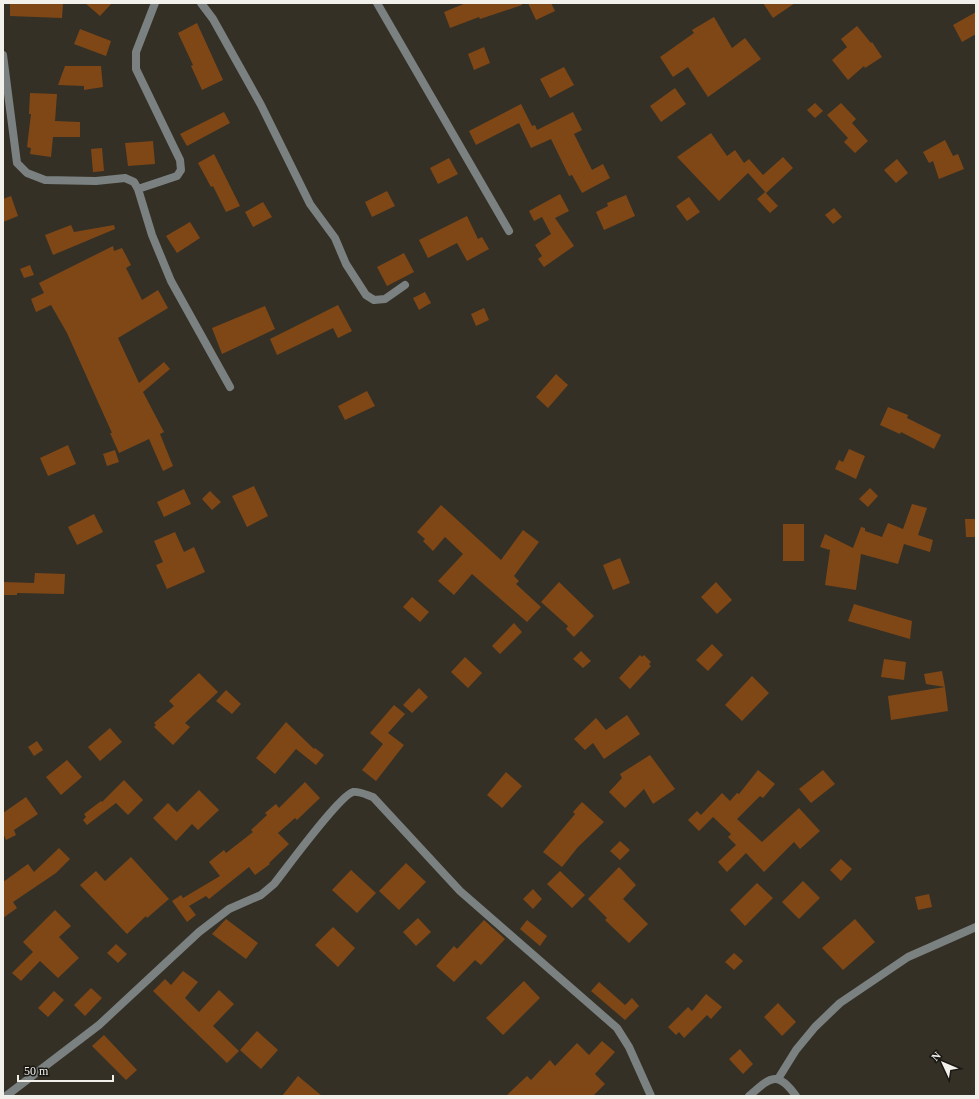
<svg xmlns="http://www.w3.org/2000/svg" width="979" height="1099" viewBox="0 0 979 1099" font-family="Georgia,serif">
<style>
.building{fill:#7f4716}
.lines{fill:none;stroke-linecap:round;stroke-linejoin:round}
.street{stroke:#7a8180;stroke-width:8}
</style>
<rect width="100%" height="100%" fill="#343026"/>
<path class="building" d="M10 3H63L62 18 10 16Z
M85 3H112L100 16Z
M466 3H522V5L480 19 479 17 450 28 444 12Z
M528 3H551L555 11 536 20Z
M763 3H795L773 18Z
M976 12V34L962 42 953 25Z
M714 17 732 48 745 38 761 59 708 97 688 67 673 77 660 57 694 33 692 30Z
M197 23 223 80 202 90 191 66 193 65 178 33Z
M857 26 871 43 872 42 882 57 865 68 864 66 848 80 832 60 847 47 841 39Z
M80 29 111 41 106 56 74 44Z
M484 47 490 63 474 70 468 54Z
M65 66H101L103 87 84 90V86L58 85Z
M564 67 574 85 550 98 540 79Z
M675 88 686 104 661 122 650 106Z
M30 93 57 94 55 121 80 122V137H53L51 157 30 154 31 148 27 147 31 114H29Z
M815 103 823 111 815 118 807 110Z
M841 103 856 119 852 123 868 141 855 153 844 142 848 138 827 115Z
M521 104 532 126 535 125 537 130 573 112 582 130 574 134 592 170 603 164 610 178 582 193 572 175 569 176 551 139 531 148 519 123 476 145 469 131Z
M224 112 230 123 187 146 180 134Z
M711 133 727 156 735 150 744 163 749 159 763 175 783 157 793 168 766 193 748 173 719 201 677 157Z
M945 140 953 156 958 154 964 169 939 179 933 161 929 163 923 152Z
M153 141 155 164 128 166 125 143Z
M102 148 104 171 93 172 91 149Z
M214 154 240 206 226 212 213 186 211 187 198 163Z
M449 158 458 174 438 184 430 168Z
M897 159 908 173 896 183 884 170Z
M387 191 395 206 372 217 365 202Z
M765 192 778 206 770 213 757 199Z
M560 194 569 211 555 218 574 246 544 267 538 259 542 256 535 245 551 234 542 217 534 221 529 211Z
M626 195 635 216 604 230 596 212 608 206 607 203Z
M11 196 18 216 3 222V199Z
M689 197 700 212 687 221 676 206Z
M263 202 272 217 253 227 245 212Z
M834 208 842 217 833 224 825 215Z
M467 216 478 239 482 237 489 249 467 261 457 243 428 258 419 240Z
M190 222 200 238 177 253 166 236Z
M71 225 74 232 114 225 115 229 53 255 45 235Z
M113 246 114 251 122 248 131 265 126 268 142 300 158 290 168 308 118 338 139 383 164 362 170 369 143 392 164 432 160 434 173 466 163 471 149 439 119 453 110 433H112L67 333 51 305 36 312 31 299 44 293 39 283Z
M404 253 414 272 387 286 377 267Z
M30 265 34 275 24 278 20 269Z
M425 292 431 303 419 310 413 298Z
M338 305 352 331 338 338 333 328 277 355 270 339Z
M265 306 275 329 222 354 212 328Z
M484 308 489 320 476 326 471 314Z
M556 374 568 385 548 408 536 397Z
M367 391 375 406 345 420 338 406Z
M888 407 908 415 907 418 941 435 934 449 901 432 900 434 880 425Z
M68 445 76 464 48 476 40 458Z
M849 449 865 456 856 479 835 469 839 460 843 462Z
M115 450 119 462 107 466 103 454Z
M254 486 268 516 247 527 232 496Z
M870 488 878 496 868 507 859 499Z
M184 489 191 504 164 517 157 502Z
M210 491 221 502 212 510 202 499Z
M912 504 927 508 918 535 933 540 930 552 904 544 898 564 861 554 856 590 825 585 830 550 820 547 825 534 853 548 861 527 865 528V531L882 537 888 523 903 529Z
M441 505 501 560 523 530 539 542 514 576 519 581 516 584 541 607 527 622 472 574 454 595 438 581 463 554 445 537 433 551 423 541 425 539 417 532Z
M94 514 103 532 77 545 68 527Z
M965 519H976V537H966Z
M783 524H804V561H783Z
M175 532 184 552 194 547 205 572 167 589 156 565 163 562 154 541Z
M620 558 630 583 613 590 603 565Z
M35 573 65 574 64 594 17 593V595H3V582L34 583Z
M559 582 594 616 574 637 566 629 568 626 541 602Z
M716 582 732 600 717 614 701 597Z
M412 597 429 612 420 622 403 607Z
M854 604 912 621 910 639 848 621Z
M514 623 522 632 500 654 492 646Z
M712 644 723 655 708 671 696 660Z
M581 651 591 661 583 668 573 659Z
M640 655 642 657 644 655 651 662 649 664 651 666 630 689 619 678Z
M465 657 482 673 468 688 451 672Z
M884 659 906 662 904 680 881 677Z
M942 671 945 687 926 684 924 674Z
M199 673 218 692 185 723 190 727 173 745 154 727 156 725 154 723 174 706 169 701Z
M752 676 769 693 742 721 725 705Z
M945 687 948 711 891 720 888 696Z
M419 688 428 697 412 713 403 705Z
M226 690 241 704 232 714 216 701Z
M394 705 405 714 388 733 404 745 376 781 362 770 383 744 370 733Z
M627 715 640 734 604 759 593 743 585 750 574 739 596 718 606 730Z
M286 722 314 749 315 748 324 755 316 765 296 749 275 774 256 758Z
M110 728 122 742 100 761 88 747Z
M37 741 43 750 34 756 28 747Z
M650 755 675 789 653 804 644 789 625 808 609 792 622 778 620 774Z
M67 760 82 777 61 795 46 777Z
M758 770 775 784 763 798 760 796 737 819 762 842 799 808 820 831 800 849 794 842 764 872 746 853 727 872 718 862 736 845 728 837 731 834 713 817 699 831 688 820 697 811 701 815 722 793 730 801 737 793 739 794Z
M823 770 835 784 811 803 799 789Z
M506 772 522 786 502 808 487 795Z
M124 780 143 800 128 815 116 803 87 825 83 820 86 817 84 814 101 801 102 802Z
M305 782 320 798 297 820 295 818 278 833 289 844 269 863 270 864 255 875 249 867 209 899 206 896 189 906 196 915 187 922 172 901 181 895 183 898 220 876 209 862 224 850 226 853 253 832 251 830 267 815 265 813 276 804 279 808Z
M199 790 219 810 198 830 192 824 176 841 153 818 168 803 177 812Z
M26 797 38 814 14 830 16 835 6 840 3 833V813Z
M582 802 604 822 578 847 562 867 543 852 575 814 573 812Z
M620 841 630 850 620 860 610 851Z
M59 848 70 859 56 873 13 902 17 908 3 918V882L28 864 34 872Z
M131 857 169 899 147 918 146 916 127 934 80 885 96 871 105 881Z
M841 859 852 869 841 881 830 870Z
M406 863 426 882 399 910 379 891Z
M619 867 636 885 623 899 648 924 629 943 605 920 607 918 588 899Z
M351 870 376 893 357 913 332 890Z
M560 871 585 895 572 908 547 884Z
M803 881 820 898 799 919 782 902Z
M757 883 773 898 745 926 730 910Z
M533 889 542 899 533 909 523 899Z
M929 894 932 907 918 910 915 897Z
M55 910 71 926 59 937 79 958 58 978 40 961 21 981 12 973 33 952 23 942Z
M418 918 431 932 416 946 403 932Z
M226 919 258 943 246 959 212 934Z
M855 919 875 942 843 970 822 948Z
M484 920 505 939 481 965 475 960 454 982 436 966 454 946 457 949Z
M527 920 547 936 540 946 520 929Z
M333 927 355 948 338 967 315 945Z
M116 944 127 954 118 963 107 953Z
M734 953 743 961 734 970 725 962Z
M183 971 198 982 185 998 199 1012 219 990 234 1004 213 1026 239 1051 227 1063 153 991 165 979 171 985Z
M524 981 540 998 503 1035 486 1018Z
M599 982 625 1005 632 998 639 1006 625 1020 591 991Z
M91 988 102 998 85 1016 74 1005Z
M54 991 64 1000 48 1017 38 1008Z
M706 994 722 1007 711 1019 707 1015 684 1038 679 1032 676 1035 668 1027 688 1007 692 1011Z
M778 1003 796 1022 782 1036 764 1017Z
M257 1031 278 1050 261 1069 240 1050Z
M104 1035 137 1070 126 1080 92 1046Z
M602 1041 615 1052 595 1074 605 1084 593 1096H506L527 1076 531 1080 550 1060 555 1066 577 1043 589 1055Z
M740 1049 753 1064 743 1074 729 1059Z
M298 1076 322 1096H282Z"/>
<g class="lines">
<path class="street" d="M201 3 213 19 261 105 310 204 335 238 346 264 366 295 374 300 385 299 405 285
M377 3 509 231
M3 55 17 163 27 173 45 180 96 181 125 178 134 182 138 189 152 235 171 281 230 387
M138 189 177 176 181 170 180 160 136 69V52L155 3
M778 1079 796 1050 815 1027 840 1003 908 957 976 927
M6 1096 99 1025 199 932 229 909 261 895 274 884C286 869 339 796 353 792 359 791 367 795 373 797L460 891 617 1028 629 1047 651 1096
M749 1096C770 1078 777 1069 796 1096"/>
</g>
<rect width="979" height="1099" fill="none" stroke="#f2f0ea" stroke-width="8"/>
<g transform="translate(943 1063) rotate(314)" stroke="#1a1814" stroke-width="3" paint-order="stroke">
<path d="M0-3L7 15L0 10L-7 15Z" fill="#f2f0ea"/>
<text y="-6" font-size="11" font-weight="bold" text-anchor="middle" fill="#f2f0ea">N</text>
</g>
<path d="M18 1075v6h95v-6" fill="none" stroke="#f2f0ea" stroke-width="2"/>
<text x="24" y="1075" font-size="12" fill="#f2f0ea" stroke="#1a1814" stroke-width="3" paint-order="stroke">50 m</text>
</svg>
